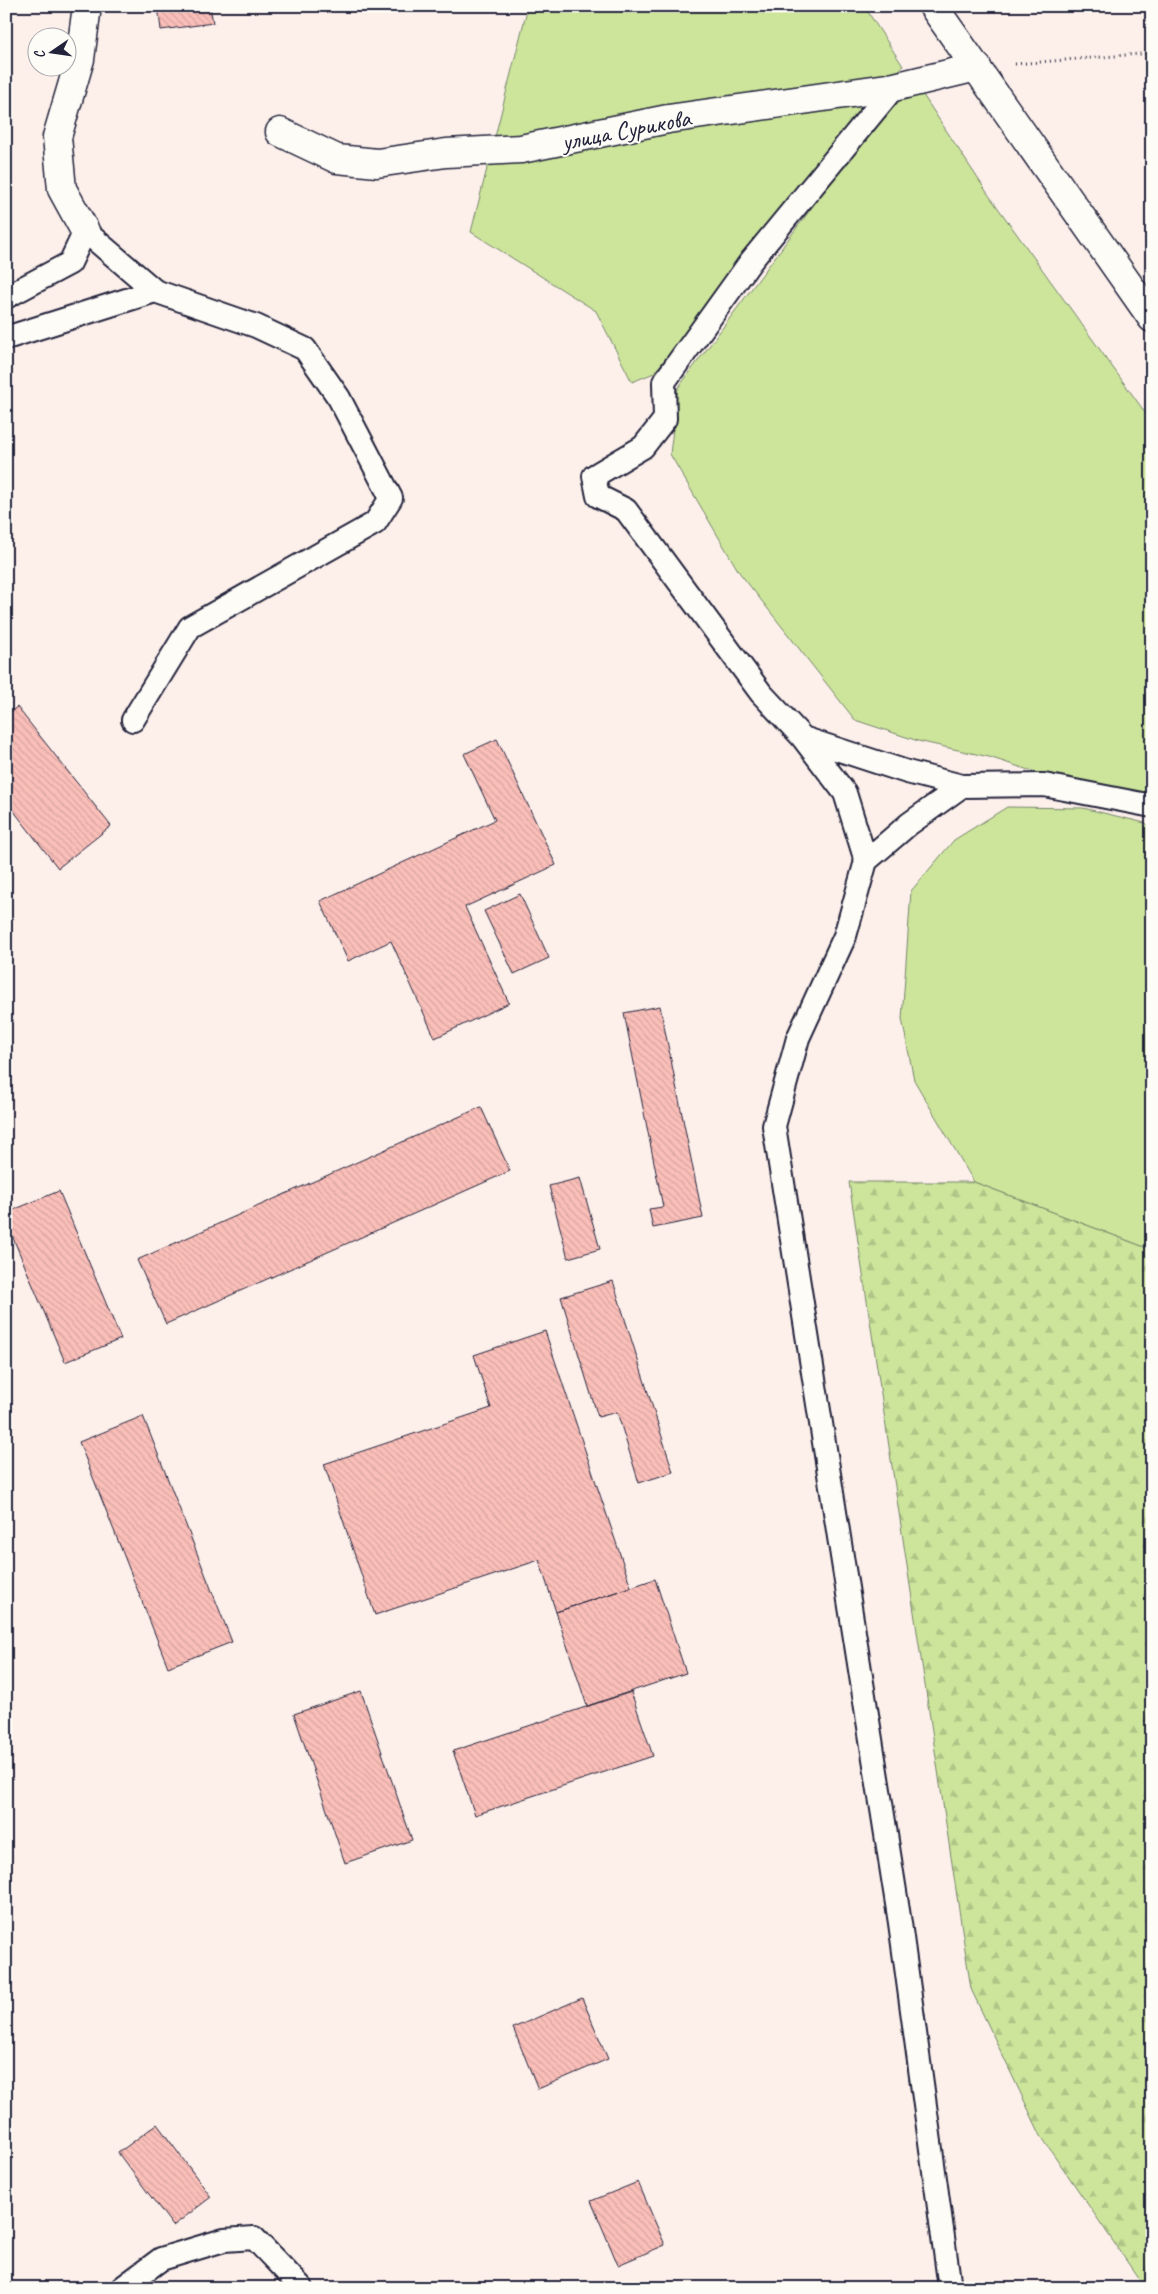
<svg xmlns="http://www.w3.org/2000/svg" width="1158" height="2294" viewBox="0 0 1158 2294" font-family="Caveat,sans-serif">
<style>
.green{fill:#cce59b;stroke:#77846b}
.forest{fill:url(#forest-firs);stroke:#77846b}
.building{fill:url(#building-back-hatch);stroke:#22223b}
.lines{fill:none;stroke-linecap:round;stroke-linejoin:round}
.lane-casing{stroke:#22223b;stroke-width:26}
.street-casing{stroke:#22223b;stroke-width:31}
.secondary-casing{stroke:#22223b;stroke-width:31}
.path{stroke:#22223b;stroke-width:3;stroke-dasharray:1 4;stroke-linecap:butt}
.lane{stroke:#fdfcf7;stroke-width:22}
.street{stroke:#fdfcf7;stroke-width:28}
.secondary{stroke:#fdfcf7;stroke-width:28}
.labels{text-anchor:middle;stroke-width:4;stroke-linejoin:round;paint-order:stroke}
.street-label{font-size:25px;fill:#22223b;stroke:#fdfcf7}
</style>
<defs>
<pattern id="forest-firs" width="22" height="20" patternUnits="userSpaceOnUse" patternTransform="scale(1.25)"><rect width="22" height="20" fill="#cce59b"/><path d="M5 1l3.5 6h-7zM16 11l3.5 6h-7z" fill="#afc486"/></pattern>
<pattern id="building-back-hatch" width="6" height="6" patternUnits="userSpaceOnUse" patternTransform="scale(1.25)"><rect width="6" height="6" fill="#fbbfb9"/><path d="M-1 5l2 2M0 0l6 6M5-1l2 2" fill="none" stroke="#d7a4a0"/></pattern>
</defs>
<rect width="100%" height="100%" fill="#fdf0eb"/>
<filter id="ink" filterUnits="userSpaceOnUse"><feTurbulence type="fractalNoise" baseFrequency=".02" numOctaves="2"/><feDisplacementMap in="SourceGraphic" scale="10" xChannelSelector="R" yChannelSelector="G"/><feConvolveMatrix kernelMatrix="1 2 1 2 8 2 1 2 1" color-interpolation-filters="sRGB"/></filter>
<g filter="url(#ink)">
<path class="green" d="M528 6H864L903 66 865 106 654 373 632 382 596 311 471 232Z
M923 95 988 194 1152 422V795L1047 776 989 757 918 741 855 720 739 572 670 454 678 388 827 187 899 96Z
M1007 807 1083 808 1145 823 1152 827V1250L974 1182 914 1080 902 1019 911 891 954 840Z"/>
<path class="forest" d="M849 1182H974L1152 1250V2288H1145L1041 2136 971 1989Z"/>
<path class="building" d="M158 6H210L213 23 161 30Z
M17 707 111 826 58 868 6 801V715Z
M497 739 556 865 465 907 509 1003 435 1038 391 941 348 961 320 901 495 820 464 754Z
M520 894 549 958 514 974 484 911Z
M660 1006 703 1218 653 1228 649 1209 663 1207 624 1013Z
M481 1107 510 1171 166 1324 137 1260Z
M580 1178 600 1249 568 1258 549 1186Z
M59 1191 121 1339 65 1362 6 1221V1213Z
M613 1281 673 1472 639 1483 617 1412 598 1417 561 1297Z
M545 1331 631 1587 556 1612 539 1560 375 1615 324 1464 491 1408 474 1355Z
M143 1416 232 1642 168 1667 79 1442Z
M655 1579 686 1673 587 1706 556 1612Z
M361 1691 412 1840 345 1863 294 1714Z
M631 1692 653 1756 475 1815 453 1751Z
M582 1998 608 2059 538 2089 513 2028Z
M157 2124 211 2197 173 2226 118 2153Z
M638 2182 665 2245 618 2265 591 2201Z"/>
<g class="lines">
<defs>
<path id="lane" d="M894 87 751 261 664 382 665 419 643 447 594 476 598 496 626 510 761 693 803 738 845 793 866 861 845 936 798 1038 774 1126 900 1923 950 2288
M6 297 70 263 85 231 155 291 256 326 305 349 339 398 391 498 375 523 190 627 133 720
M6 338 155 291
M803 738 907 772 962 786
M866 861 909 824 962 786 1044 785 1152 806
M122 2288 161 2259 224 2240 254 2238 302 2288"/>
<path id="street" d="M280 132 337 159 377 163 446 153 521 149 668 119 894 87 977 67
M85 231 62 189 57 137 80 59 87 6"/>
<path id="secondary" d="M933 6 1152 318"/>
</defs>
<use href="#lane" class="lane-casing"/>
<use href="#street" class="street-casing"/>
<use href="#secondary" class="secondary-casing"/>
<path class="path" d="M1015 64 1152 53"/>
<use href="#lane" class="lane"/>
<use href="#street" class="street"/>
<use href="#secondary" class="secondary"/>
</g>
</g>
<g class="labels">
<g class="street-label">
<text transform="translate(626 129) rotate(-11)" y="9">улица Сурикова</text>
</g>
</g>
<rect width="1158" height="2294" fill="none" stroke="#fdfcf7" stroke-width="25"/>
<rect x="12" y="12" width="1133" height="2269" fill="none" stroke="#22223b" stroke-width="2" filter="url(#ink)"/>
<g transform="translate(52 52) rotate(257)"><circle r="24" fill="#fdfcf7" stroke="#a5a5ac"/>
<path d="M0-4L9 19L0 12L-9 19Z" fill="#22223b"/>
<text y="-8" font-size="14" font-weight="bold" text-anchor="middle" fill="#22223b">С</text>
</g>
</svg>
